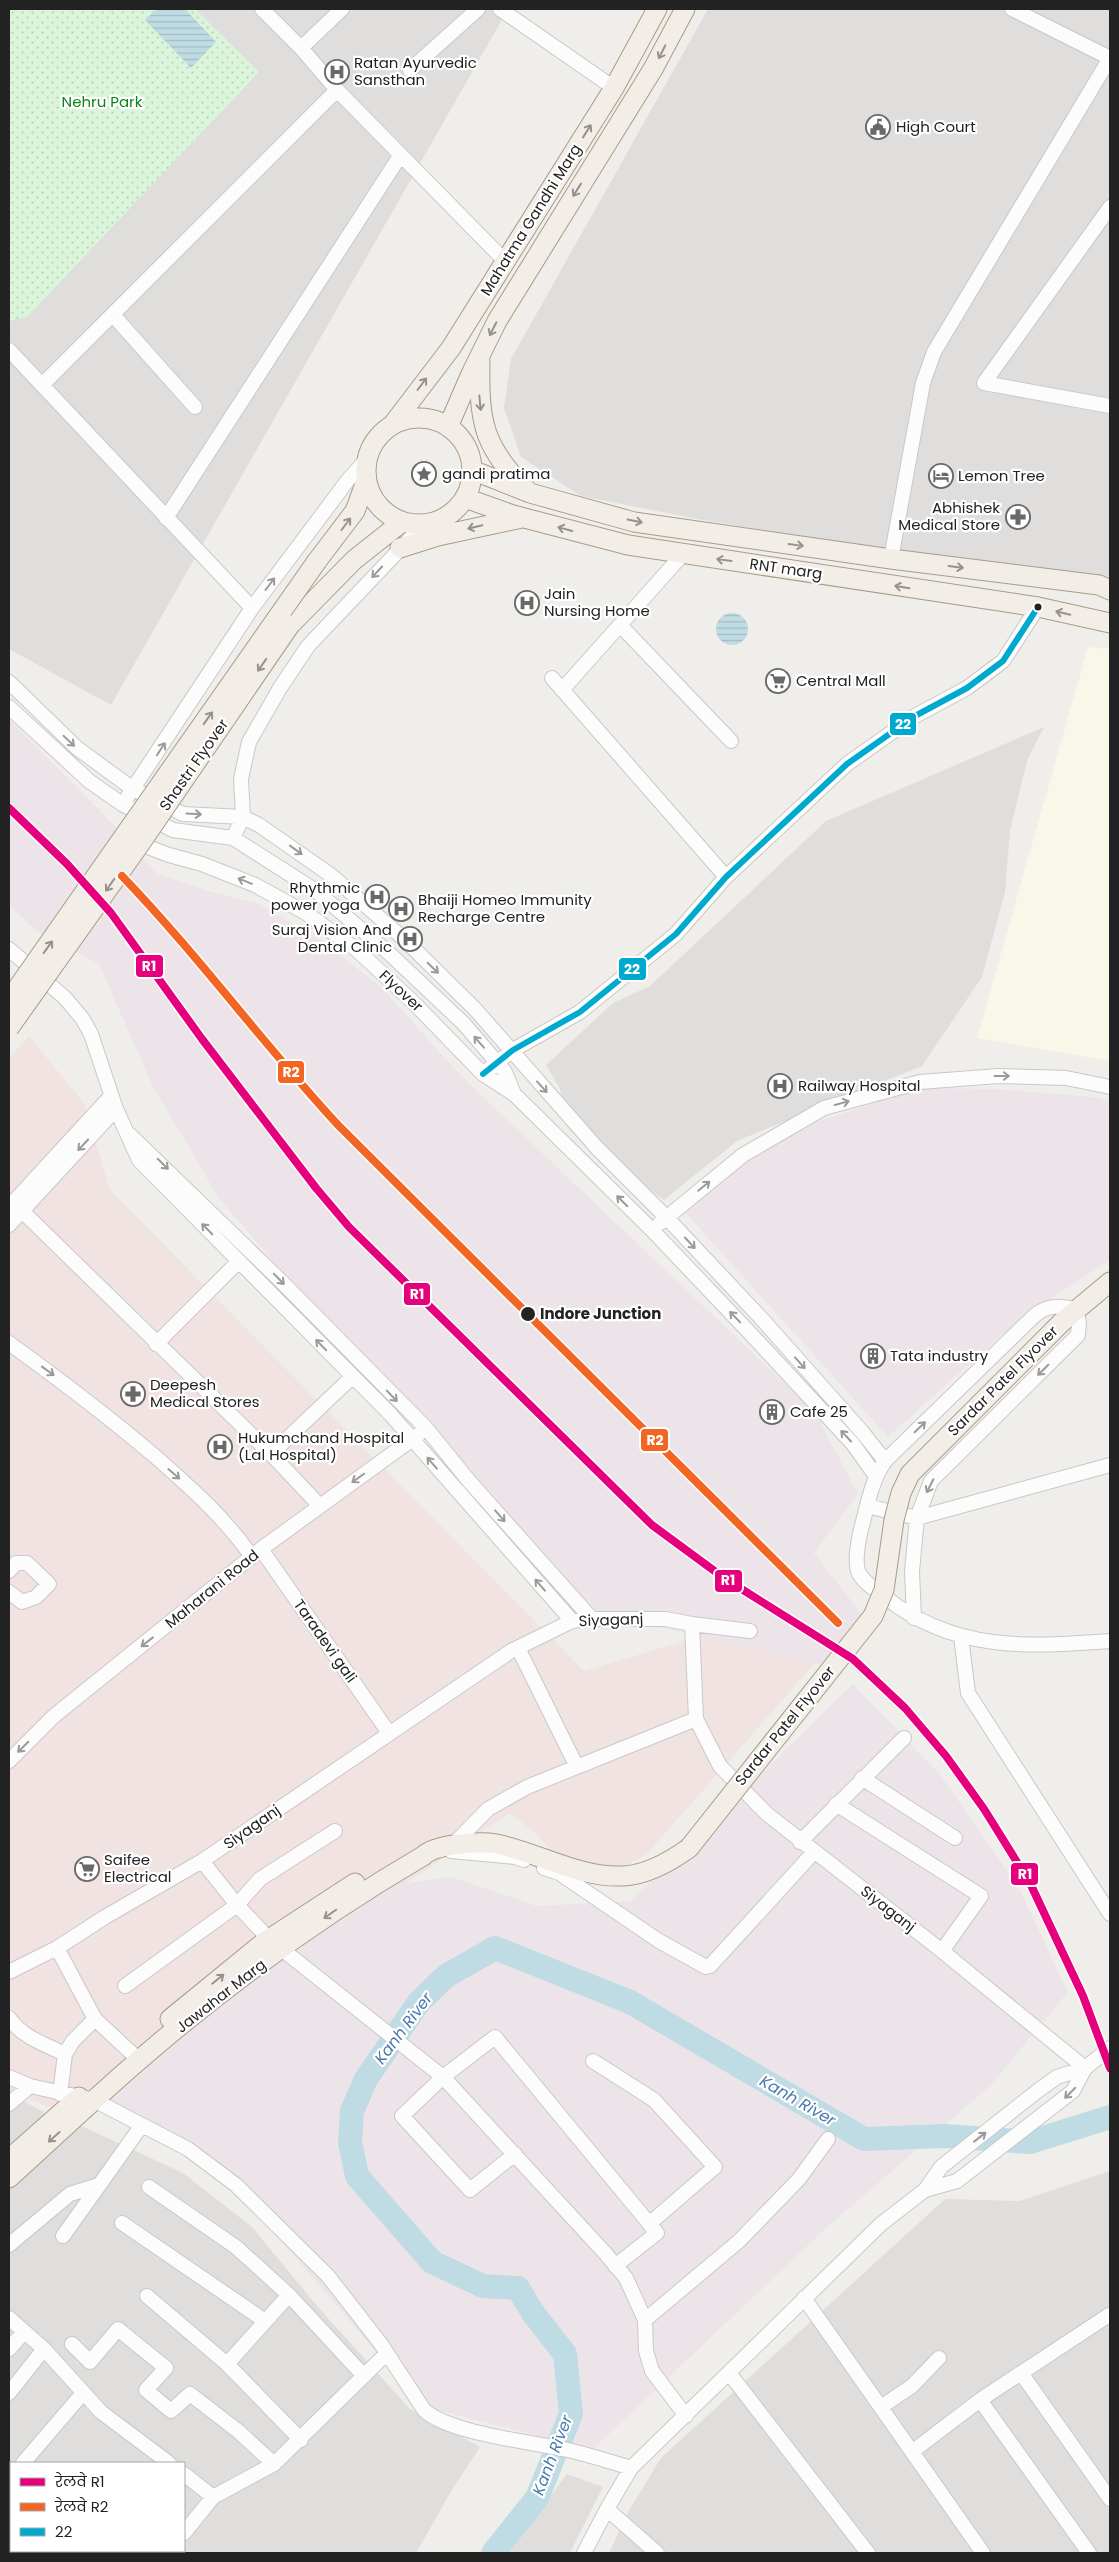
<svg xmlns="http://www.w3.org/2000/svg" width="1119" height="2562" viewBox="0 0 1119 2562" font-family="Poppins,'Noto Sans Devanagari',sans-serif">
<style>
.residential{fill:#dfdedc;fill-rule:evenodd}
.commercial{fill:#f1e3e1}
.industrial{fill:#ede4e9}
.education{fill:#f8f7e8}
.park{fill:url(#park-dots)}
.water{fill:url(#water-rules)}
.lines{fill:none;stroke-linecap:round;stroke-linejoin:round}
.river{stroke:#bfdbe3;stroke-width:24}
.minor-casing{stroke:#c9c8c7;stroke-width:16}
.major-casing{stroke:#a79c86;stroke-width:21}
.minor{stroke:#fdfcfc;stroke-width:14}
.major{stroke:#f3ede7;stroke-width:19}
.major-bridge-casing{stroke:#a79c86;stroke-width:21;stroke-linecap:butt}
.major-bridge{stroke:#f3ede7;stroke-width:19}
.bus-1-casing{stroke:#fff;stroke-width:10}
.bus-1{stroke:#00a9ce;stroke-width:6}
.rail-1-casing{stroke:#fff;stroke-width:11}
.rail-2-casing{stroke:#fff;stroke-width:11}
.rail-1{stroke:#e5007d;stroke-width:8}
.rail-2{stroke:#f26522;stroke-width:8}
.oneway{stroke:#95928e}
.oneway2{stroke:#9a9a9a}
.bus-dot{fill:#222;stroke:#fff;stroke-width:2}
.labels{text-anchor:middle;stroke-width:4.5;stroke-linejoin:round;paint-order:stroke}
.poi-label{font-size:15px;fill:#222;stroke:#fff;text-anchor:start}
.park-label{font-size:15px;fill:#0c8416;stroke:#fff}
.street-label{font-size:15px;fill:#222;stroke:#fff}
.stop-label{font-size:15px;font-weight:bold;fill:#222;stroke:#fff;text-anchor:start}
.water-label{font-size:16px;font-style:italic;fill:#4a7aab;stroke:#fff}
.line-badge{stroke:#fff;stroke-width:2}
.badge-label{font-size:14px;text-anchor:middle;font-weight:bold;fill:#fff}
</style>
<defs>
<pattern id="park-dots" width="8" height="8" patternUnits="userSpaceOnUse" patternTransform="scale(1.25)"><rect width="8" height="8" fill="#daf5da"/><path d="M2 2h.1M6 6h.1" fill="none" stroke="#bbd2bb" stroke-width="1.8" stroke-linecap="round"/></pattern>
<pattern id="water-rules" width="6" height="5" patternUnits="userSpaceOnUse" patternTransform="scale(1.25)"><rect width="6" height="5" fill="#bfdbe3"/><path d="M0 2.5h6" fill="none" stroke="#a4bcc2"/></pattern>
</defs>
<rect width="100%" height="100%" fill="#f0eeeb"/>
<path class="residential" d="M9 9H508L111 705 9 649Z
M708 9H1110V587L697 519 581 496 521 457 504 408 511 359Z
M1044 727 1027 761 1010 831 1005 892 982 977 922 1066 737 1141 664 1200 570 1131 560 1089 546 1065 613 1003 650 986 826 821Z
M9 2093 49 2115 9 2151Z
M77 2124 183 2173 252 2227 318 2307 409 2408 480 2447 450 2493 416 2553H9V2186ZM11 2463H184V2551H11Z
M1110 2171V2553H609L628 2512 661 2458 945 2199 1020 2201Z
M567 2474 603 2487 570 2553H508Z"/>
<path class="commercial" d="M29 1036 84 1103 110 1190 584 1671 710 1633 818 1660 646 1855 596 1881 554 1855 539 1836 509 1813 70 2115 9 2092V1058Z"/>
<path class="industrial" d="M9 719 112 823 157 874 208 891 259 904 324 942 382 988 463 1078 815 1412 858 1494 814 1553 863 1616 820 1664 651 1625 602 1630 545 1581 218 1197 153 1087 99 964 35 930 9 904Z
M920 1088 996 1089 1094 1097 1110 1102V1260L1044 1303 1003 1334 888 1437 682 1209 745 1162 816 1122Z
M853 1684 939 1773 1019 1888 1068 1992 990 2086 823 2231 592 2450 422 2406 237 2189 152 2134 90 2101 373 1888 451 1877 537 1906 631 1901Z"/>
<path class="education" d="M1088 647 1110 649V1061L977 1038Z"/>
<path class="park" d="M9 9H195L259 72 27 317 9 321Z"/>
<path class="water" d="M157 9H185L216 42 191 68 145 20Z
M716 629a16 16 0 1 1 32 0a16 16 0 1 1-32 0Z"/>
<g class="lines">
<path class="river" d="M493 2553 537 2498 571 2414 565 2354 533 2313 518 2288 483 2286 432 2262 357 2176 350 2142 352 2111 366 2079 419 2002 446 1976 495 1948 630 2002 864 2139 945 2136 1030 2142 1110 2117"/>
<defs>
<path id="minor" d="M262 9 301 48 337 90 505 261
M500 9 614 88
M1012 9 1110 58
M301 48 342 9
M410 70 478 9
M1110 207 984 383 1110 406
M113 315 195 407
M9 350 252 608
M42 385 337 90
M166 518 400 156
M891 559 923 383 934 352 1110 58
M620 625 731 741
M552 678 726 877
M9 682 77 748 133 789 183 814 243 817 259 825 332 876 404 939 475 1009 597 1148 666 1217 761 1318 863 1433 885 1461
M562 690 683 554
M9 707 89 781 122 804 173 830 233 838 316 891 390 954 464 1024 505 1072 514 1094 652 1230 748 1331 853 1444 875 1475
M128 796 252 608 348 480 366 460
M233 838 243 817 241 779 249 742 280 688 308 646 423 525
M140 844 169 855 202 864 255 885 306 913 357 950 413 1002 483 1074 514 1094
M9 949 65 998 82 1018 91 1034 116 1109 139 1160 391 1415 572 1621
M483 1074 513 1050 580 1012 676 934 726 877 847 764 915 716 967 688 1003 661 1038 607
M129 1134 281 1281 426 1428 469 1481 592 1619
M9 1207 111 1096
M22 1211 271 1454 319 1505
M660 1223 743 1155 824 1108 920 1082 998 1076 1066 1078 1110 1087
M9 1225 116 1109
M9 1343C60 1380 109 1417 157 1458 191 1488 226 1519 252 1557
M156 1344 239 1261
M271 1454 352 1377
M867 1506 917 1518 1110 1465
M261 1549 389 1733
M9 1571 16 1563H27L49 1584 36 1597 22 1602 9 1592
M914 1618 912 1571 917 1518 931 1481 1078 1335 1079 1323 1076 1309C1059 1306 1048 1304 1034 1316L885 1461C873 1479 869 1497 864 1518 860 1532 854 1556 858 1571 862 1582 876 1590 885 1597 954 1652 1027 1647 1110 1641
M692 1624 750 1631
M961 1637 968 1693 1110 1914
M518 1648 577 1767
M9 1761 54 1716 261 1549 418 1435
M862 1778 955 1838
M836 1804 981 1896 942 1951
M800 1842 904 1738
M453 1845 488 1809 527 1787 696 1719
M451 1851 515 1857 524 1860
M202 1861 237 1905 269 1939 443 2077 605 2253 626 2278 645 2320 646 2351 652 2371 686 2416
M544 1868 559 1873 659 1941 706 1967 710 1966 814 1852
M57 1948 95 2019 139 2060
M9 1972 57 1948 105 1917 202 1861 511 1651 572 1621 592 1619H665L692 1624 696 1719 720 1766 767 1814 942 1951 1085 2068
M125 1986 237 1905 260 1879 335 1831
M9 2018C22 2037 44 2044 65 2054
M593 2061 654 2100 715 2167 649 2224
M9 2077 30 2086 94 2100 188 2149 236 2185 328 2276 381 2344 424 2410C450 2434 534 2442 572 2451 592 2456 612 2462 631 2468
M60 2094 65 2054 73 2041 95 2019
M9 2104 30 2086
M515 2154 470 2190 402 2116 443 2077 495 2037 657 2233 615 2266
M149 2187 236 2247 289 2295 364 2376
M925 2190 957 2181 1073 2091 1085 2068
M122 2223 265 2321
M63 2236 142 2125
M9 2245 70 2194 99 2185
M147 2296 227 2364 301 2440
M804 2298 983 2553
M9 2318 44 2349 101 2412 169 2463
M645 2320 739 2241 799 2179 828 2139
M72 2344 90 2362 118 2329 166 2368 146 2390 171 2411 190 2394 238 2431 274 2464
M9 2349 24 2332
M227 2364 289 2295
M729 2373 868 2553
M1021 2373 1110 2499
M9 2393 44 2349
M980 2400 1089 2553
M881 2407 912 2386 939 2358
M913 2451 980 2400 1109 2315 1110 2317
M23 2463 83 2393
M184 2474 213 2497
M9 2480 11 2477
M607 2509 657 2553
M184 2533 213 2497 274 2464 386 2354
M9 2544 11 2547
M73 2551 76 2553
M168 2553 170 2551
M584 2553 607 2509 631 2468 881 2224 925 2190 941 2167 1040 2089 1057 2077 1085 2068 1110 2048"/>
<path id="major" d="M480 361C479 420 482 446 526 489
M366 471a53 53 0 1 1 106 0a53 53 0 1 1-106 0Z
M393 424 451 348 614 88 657 9
M448 427 471 374 497 321 653 69 685 9
M472 470 530 493 634 522 891 559 1099 585 1110 590
M465 498 513 515 628 545 1038 607 1110 623
M400 548 438 536 522 518
M317 561 355 511 366 481
M290 625 354 560 402 522
M1062 1322 1110 1282
M170 2019 263 1943 355 1883
M9 2159 79 2097
M9 2178C52 2139 94 2099 138 2061 226 1985 322 1915 423 1856 435 1844 479 1841 497 1844 539 1853 579 1878 623 1876 647 1875 671 1861 689 1848"/>
</defs>
<use href="#minor" class="minor-casing"/>
<use href="#major" class="major-casing"/>
<use href="#minor" class="minor"/>
<use href="#major" class="major"/>
<defs>
<path id="major-bridge" d="M9 1000 317 561
M9 1028 140 844 290 625
M689 1848 873 1616 884 1590 894 1520 901 1493 910 1474 1062 1322"/>
</defs>
<use href="#major-bridge" class="major-bridge-casing"/>
<use href="#major-bridge" class="major-bridge"/>
<defs>
<path id="bus-1" d="M483 1074 513 1050 580 1012 676 934 726 877 847 764 915 716 967 688 1003 661 1038 607"/>
</defs>
<use href="#bus-1" class="bus-1-casing"/>
<use href="#bus-1" class="bus-1"/>
<defs>
<path id="rail-1" d="M9 808 67 864 111 913 202 1039 316 1188 349 1227 652 1525 724 1578 853 1659 905 1708 946 1756 984 1809 1030 1883 1083 1996 1110 2068"/>
<path id="rail-2" d="M122 876C198 955 263 1044 338 1125L838 1623"/>
</defs>
<use href="#rail-1" class="rail-1-casing"/>
<use href="#rail-2" class="rail-2-casing"/>
<use href="#rail-1" class="rail-1"/>
<use href="#rail-2" class="rail-2"/>
</g>
<defs><path id="oneway-shaft" d="M-6 0H5M1.5-3L5.5 0L1.5 3" fill="none" stroke-width="1.6" stroke-linecap="round" stroke-linejoin="round" transform="scale(1.25)"/></defs>
<g class="oneway">
<use href="#oneway-shaft" transform="translate(662 52) rotate(117)"/>
<use href="#oneway-shaft" transform="translate(587 131) rotate(-58)"/>
<use href="#oneway-shaft" transform="translate(577 190) rotate(122)"/>
<use href="#oneway-shaft" transform="translate(493 329) rotate(117)"/>
<use href="#oneway-shaft" transform="translate(422 384) rotate(-53)"/>
<use href="#oneway-shaft" transform="translate(480 403) rotate(85)"/>
<use href="#oneway-shaft" transform="translate(635 521) rotate(11)"/>
<use href="#oneway-shaft" transform="translate(346 524) rotate(-53)"/>
<use href="#oneway-shaft" transform="translate(475 527) rotate(167)"/>
<use href="#oneway-shaft" transform="translate(565 529) rotate(-165)"/>
<use href="#oneway-shaft" transform="translate(796 545) rotate(8)"/>
<use href="#oneway-shaft" transform="translate(724 560) rotate(-172)"/>
<use href="#oneway-shaft" transform="translate(956 567) rotate(7)"/>
<use href="#oneway-shaft" transform="translate(902 587) rotate(-171)"/>
<use href="#oneway-shaft" transform="translate(1063 613) rotate(-167)"/>
<use href="#oneway-shaft" transform="translate(262 665) rotate(125)"/>
<use href="#oneway-shaft" transform="translate(208 718) rotate(-55)"/>
<use href="#oneway-shaft" transform="translate(110 885) rotate(125)"/>
<use href="#oneway-shaft" transform="translate(48 947) rotate(-54)"/>
<use href="#oneway-shaft" transform="translate(330 1914) rotate(145)"/>
<use href="#oneway-shaft" transform="translate(218 1979) rotate(-39)"/>
<use href="#oneway-shaft" transform="translate(54 2137) rotate(138)"/>
</g>
<g class="oneway2">
<use href="#oneway-shaft" transform="translate(377 572) rotate(133)"/>
<use href="#oneway-shaft" transform="translate(270 584) rotate(-53)"/>
<use href="#oneway-shaft" transform="translate(69 741) rotate(43)"/>
<use href="#oneway-shaft" transform="translate(161 749) rotate(-57)"/>
<use href="#oneway-shaft" transform="translate(194 814) rotate(3)"/>
<use href="#oneway-shaft" transform="translate(296 850) rotate(36)"/>
<use href="#oneway-shaft" transform="translate(245 881) rotate(-158)"/>
<use href="#oneway-shaft" transform="translate(433 968) rotate(44)"/>
<use href="#oneway-shaft" transform="translate(479 1042) rotate(-131)"/>
<use href="#oneway-shaft" transform="translate(1002 1076)"/>
<use href="#oneway-shaft" transform="translate(542 1087) rotate(48)"/>
<use href="#oneway-shaft" transform="translate(842 1103) rotate(-15)"/>
<use href="#oneway-shaft" transform="translate(83 1145) rotate(133)"/>
<use href="#oneway-shaft" transform="translate(163 1164) rotate(45)"/>
<use href="#oneway-shaft" transform="translate(704 1186) rotate(-39)"/>
<use href="#oneway-shaft" transform="translate(622 1201) rotate(-135)"/>
<use href="#oneway-shaft" transform="translate(207 1229) rotate(-135)"/>
<use href="#oneway-shaft" transform="translate(690 1243) rotate(47)"/>
<use href="#oneway-shaft" transform="translate(279 1279) rotate(46)"/>
<use href="#oneway-shaft" transform="translate(735 1317) rotate(-134)"/>
<use href="#oneway-shaft" transform="translate(321 1345) rotate(-134)"/>
<use href="#oneway-shaft" transform="translate(800 1363) rotate(48)"/>
<use href="#oneway-shaft" transform="translate(1043 1370) rotate(135)"/>
<use href="#oneway-shaft" transform="translate(48 1371) rotate(36)"/>
<use href="#oneway-shaft" transform="translate(392 1396) rotate(46)"/>
<use href="#oneway-shaft" transform="translate(920 1427) rotate(-44)"/>
<use href="#oneway-shaft" transform="translate(846 1436) rotate(-133)"/>
<use href="#oneway-shaft" transform="translate(432 1463) rotate(-131)"/>
<use href="#oneway-shaft" transform="translate(174 1474) rotate(41)"/>
<use href="#oneway-shaft" transform="translate(358 1478) rotate(145)"/>
<use href="#oneway-shaft" transform="translate(930 1486) rotate(117)"/>
<use href="#oneway-shaft" transform="translate(500 1516) rotate(49)"/>
<use href="#oneway-shaft" transform="translate(540 1585) rotate(-131)"/>
<use href="#oneway-shaft" transform="translate(147 1642) rotate(142)"/>
<use href="#oneway-shaft" transform="translate(23 1747) rotate(135)"/>
<use href="#oneway-shaft" transform="translate(1070 2093) rotate(135)"/>
<use href="#oneway-shaft" transform="translate(980 2137) rotate(-38)"/>
</g>
<defs>
<symbol id="hospital-ring" viewBox="-11 -11 22 22"><circle r="9.5" fill="#fff" stroke="#6a6968" stroke-width="1.5"/><path d="M-5-5h3v3.5h4V-5h3V5h-3V1.5h-4V5h-3Z" fill="#6a6968"/></symbol>
<symbol id="civic-ring" viewBox="-11 -11 22 22"><circle r="9.5" fill="#fff" stroke="#6a6968" stroke-width="1.5"/><path d="M-.6-6.5H3V-4.5H.6V-3L4-1V1h2V6H-6V1h2V-1L-.6-3ZM-1.2 2.5V6h2.4V2.5Z" fill="#6a6968"/></symbol>
<symbol id="sight-ring" viewBox="-11 -11 22 22"><circle r="9.5" fill="#fff" stroke="#6a6968" stroke-width="1.5"/><path d="M0-6L1.8-2.2L6-1.7L2.9 1.2L3.7 5.4L0 3.3L-3.7 5.4L-2.9 1.2L-6-1.7L-1.8-2.2Z" fill="#6a6968"/></symbol>
<symbol id="hotel-ring" viewBox="-11 -11 22 22"><circle r="9.5" fill="#fff" stroke="#6a6968" stroke-width="1.5"/><path d="M-6-4.5h1.5V1H6V5H4.5V3h-9V5H-6ZM-4 0a1.8 1.8 0 1 1 3.6 0ZM.5 0V-2.5h3Q6-2.5 6 0Z" fill="#6a6968"/></symbol>
<symbol id="pharmacy-ring" viewBox="-11 -11 22 22"><circle r="9.5" fill="#fff" stroke="#6a6968" stroke-width="1.5"/><path d="M-2-6h4v4h4v4h-4v4h-4v-4h-4v-4h4Z" fill="#6a6968"/></symbol>
<symbol id="supermarket-ring" viewBox="-11 -11 22 22"><circle r="9.5" fill="#fff" stroke="#6a6968" stroke-width="1.5"/><path d="M-6-5.5h2.5l.6 2H6L4.5 2H-2.5L-4.4-4H-6ZM-1.5 3.2a1.3 1.3 0 1 0 .1 0ZM3 3.2a1.3 1.3 0 1 0 .1 0Z" fill="#6a6968"/></symbol>
<symbol id="building-ring" viewBox="-11 -11 22 22"><circle r="9.5" fill="#fff" stroke="#6a6968" stroke-width="1.5"/><path d="M-4-6H4V6H1V3H-1V6H-4ZM-2.5-4.3h1.7v1.8h-1.7ZM.8-4.3h1.7v1.8H.8ZM-2.5-1h1.7V.8h-1.7ZM.8-1h1.7V.8H.8Z" fill="#6a6968"/></symbol>
</defs>
<g fill-rule="evenodd">
<use href="#hospital-ring" x="323" y="58" width="28" height="28"/>
<use href="#civic-ring" x="864" y="113" width="28" height="28"/>
<use href="#sight-ring" x="410" y="460" width="28" height="28"/>
<use href="#hotel-ring" x="927" y="462" width="28" height="28"/>
<use href="#pharmacy-ring" x="1004" y="503" width="28" height="28"/>
<use href="#hospital-ring" x="513" y="589" width="28" height="28"/>
<use href="#supermarket-ring" x="764" y="667" width="28" height="28"/>
<use href="#hospital-ring" x="363" y="883" width="28" height="28"/>
<use href="#hospital-ring" x="387" y="895" width="28" height="28"/>
<use href="#hospital-ring" x="396" y="925" width="28" height="28"/>
<use href="#hospital-ring" x="766" y="1072" width="28" height="28"/>
<use href="#building-ring" x="859" y="1342" width="28" height="28"/>
<use href="#pharmacy-ring" x="119" y="1380" width="28" height="28"/>
<use href="#building-ring" x="758" y="1398" width="28" height="28"/>
<use href="#hospital-ring" x="206" y="1433" width="28" height="28"/>
<use href="#supermarket-ring" x="73" y="1855" width="28" height="28"/>
</g>
<g class="bus-dot">
<circle cx="1038" cy="607" r="4.5"/>
<circle cx="528" cy="1314" r="8"/>
</g>
<g class="labels">
<g class="poi-label">
<text x="354" y="68">Ratan Ayurvedic<tspan x="354" dy="17">Sansthan</tspan></text>
<text x="896" y="132">High Court</text>
<text x="442" y="479">gandi pratima</text>
<text x="958" y="481">Lemon Tree</text>
<text x="1000" y="513" text-anchor="end">Abhishek<tspan x="1000" dy="17">Medical Store</tspan></text>
<text x="544" y="599">Jain<tspan x="544" dy="17">Nursing Home</tspan></text>
<text x="796" y="686">Central Mall</text>
<text x="360" y="893" text-anchor="end">Rhythmic<tspan x="360" dy="17">power yoga</tspan></text>
<text x="418" y="905">Bhaiji Homeo Immunity<tspan x="418" dy="17">Recharge Centre</tspan></text>
<text x="392" y="935" text-anchor="end">Suraj Vision And<tspan x="392" dy="17">Dental Clinic</tspan></text>
<text x="798" y="1091">Railway Hospital</text>
<text x="890" y="1361">Tata industry</text>
<text x="150" y="1390">Deepesh<tspan x="150" dy="17">Medical Stores</tspan></text>
<text x="790" y="1417">Cafe 25</text>
<text x="238" y="1443">Hukumchand Hospital<tspan x="238" dy="17">(Lal Hospital)</tspan></text>
<text x="104" y="1865">Saifee<tspan x="104" dy="17">Electrical</tspan></text>
</g>
<g class="park-label">
<text x="102" y="107">Nehru Park</text>
</g>
<g class="street-label">
<text transform="translate(531 220) rotate(-58)" y="5">Mahatma Gandhi Marg</text>
<text transform="translate(786 569) rotate(8)" y="5">RNT marg</text>
<text transform="translate(194 765) rotate(-55)" y="5">Shastri Flyover</text>
<text transform="translate(401 991) rotate(43)" y="5">Flyover</text>
<text transform="translate(1003 1381) rotate(-45)" y="5">Sardar Patel Flyover</text>
<text transform="translate(212 1589) rotate(-39)" y="5">Maharani Road</text>
<text transform="translate(611 1620) rotate(-2)" y="5">Siyaganj</text>
<text transform="translate(325 1641) rotate(55)" y="5">Taradevi gali</text>
<text transform="translate(785 1726) rotate(-51)" y="5">Sardar Patel Flyover</text>
<text transform="translate(252 1827) rotate(-35)" y="5">Siyaganj</text>
<text transform="translate(888 1909) rotate(38)" y="5">Siyaganj</text>
<text transform="translate(221 1996) rotate(-38)" y="5">Jawahar Marg</text>
</g>
<g class="stop-label">
<text x="540" y="1319">Indore Junction</text>
</g>
<g class="water-label">
<text transform="translate(403 2028) rotate(-53)" y="6">Kanh River</text>
<text transform="translate(798 2100) rotate(30)" y="6">Kanh River</text>
<text transform="translate(552 2455) rotate(-69)" y="6">Kanh River</text>
</g>
</g>
<g class="line-badge">
<rect x="889" y="712" width="28" height="24" rx="5" fill="#00a9ce"/>
<rect x="135" y="954" width="29" height="24" rx="5" fill="#e5007d"/>
<rect x="618" y="957" width="29" height="24" rx="5" fill="#00a9ce"/>
<rect x="277" y="1060" width="28" height="24" rx="5" fill="#f26522"/>
<rect x="403" y="1282" width="28" height="24" rx="5" fill="#e5007d"/>
<rect x="640" y="1428" width="29" height="24" rx="5" fill="#f26522"/>
<rect x="714" y="1569" width="29" height="24" rx="5" fill="#e5007d"/>
<rect x="1010" y="1862" width="29" height="24" rx="5" fill="#e5007d"/>
</g>
<g class="badge-label">
<text x="903" y="729">22</text>
<text x="149" y="971">R1</text>
<text x="632" y="974">22</text>
<text x="291" y="1077">R2</text>
<text x="417" y="1299">R1</text>
<text x="655" y="1445">R2</text>
<text x="728" y="1585">R1</text>
<text x="1025" y="1879">R1</text>
</g>
<rect width="1119" height="2562" fill="none" stroke="#222222" stroke-width="20"/>
<rect x="10" y="2462" width="175" height="90" fill="#ffffff" stroke="#a7a7a7"/>
<rect x="20" y="2478" width="25" height="8" fill="#e5007d" stroke="#a7a7a7"/>
<text x="55" y="2487" font-size="15" fill="#222222">रेलवे R1</text>
<rect x="20" y="2503" width="25" height="8" fill="#f26522" stroke="#a7a7a7"/>
<text x="55" y="2512" font-size="15" fill="#222222">रेलवे R2</text>
<rect x="20" y="2528" width="25" height="8" fill="#00a9ce" stroke="#a7a7a7"/>
<text x="55" y="2537" font-size="15" fill="#222222">22</text>
</svg>
